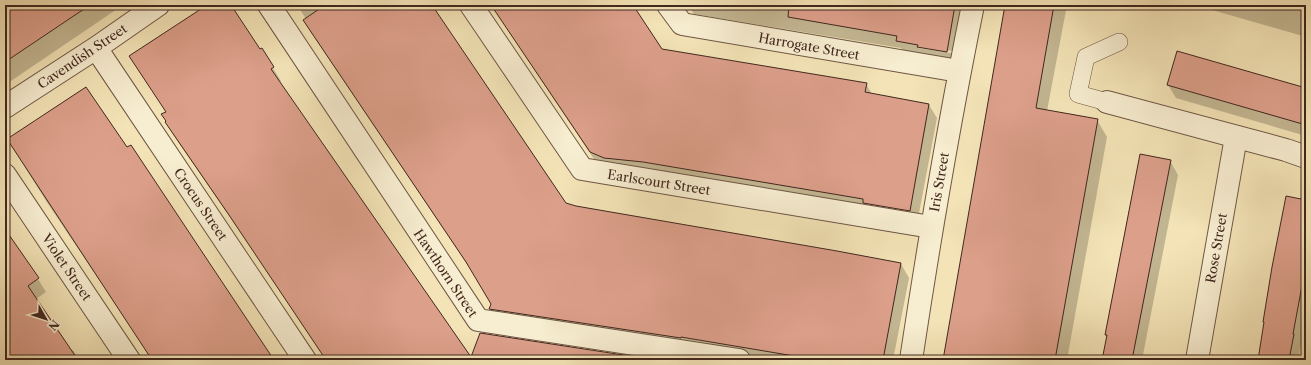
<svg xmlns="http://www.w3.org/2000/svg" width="1311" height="365" viewBox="0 0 1311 365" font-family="'Libre Caslon Text',serif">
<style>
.shadow{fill:#0003;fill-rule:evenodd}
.building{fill:#dc9f8a;stroke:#41271e}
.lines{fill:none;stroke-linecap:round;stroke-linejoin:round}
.service-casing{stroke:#6e5644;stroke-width:18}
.minor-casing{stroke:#6e5644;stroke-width:24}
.service{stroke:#f7edd0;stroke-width:17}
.minor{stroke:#f7edd0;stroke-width:22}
.labels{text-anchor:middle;stroke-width:3.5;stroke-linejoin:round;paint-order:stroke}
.street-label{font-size:13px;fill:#41271e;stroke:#f7edd0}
</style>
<rect width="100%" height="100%" fill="#f3e3b6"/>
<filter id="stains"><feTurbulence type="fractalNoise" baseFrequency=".005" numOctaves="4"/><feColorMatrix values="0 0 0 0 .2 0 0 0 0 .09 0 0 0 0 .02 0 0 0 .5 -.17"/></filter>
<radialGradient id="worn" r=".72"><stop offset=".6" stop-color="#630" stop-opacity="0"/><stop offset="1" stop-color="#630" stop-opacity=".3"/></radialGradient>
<path class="shadow" d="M5 5H123L5 85Z
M208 5H230L260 50 261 49 273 68 281 81 279 82 471 359 650 360H326L238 229 174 136 166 122V112L130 56Z
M297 5H431L566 204 576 207 901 264 909 278 893 360H743L498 323 491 309 492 305 475 276 312 34 304 21 306 19Z
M491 5H631L662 50 866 84 872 94 929 105 937 118 917 224 598 165Z
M688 5H964L955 65 905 54 901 48 694 14ZM918 46 952 51V53L918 48Z
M1006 5H1067L1047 111 1097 120 1107 137 1067 360H944Z
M1195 5H1306V37Z
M1168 85 1306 89V136L1176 98Z
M8 140 273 360H153L46 201Z
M1170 161 1178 175 1142 360H1103L1107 337 1106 335Z
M1306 201V314L1298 360H1259L1265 324 1264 322Z
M5 232 38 279 46 292 36 299 71 351 73 350 79 360H5Z"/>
<path class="building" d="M5 5H90L5 62Z
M207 5H231L260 49 262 48 274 67 271 69 471 357 480 333 656 360H326L229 215 165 122 166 121 161 114 166 112 129 56Z
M325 5H432L566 203 576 206 837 251 901 263 883 360H818L681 337V338L489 309 491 304 466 262 303 20Z
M491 5H633L662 49 867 83 865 92 929 104 910 211 863 203V199L643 162 604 158 590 152Z
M789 5H955L947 52 917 47 918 45 896 41 897 36 788 17Z
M1005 5H1054L1036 108 1098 119 1055 360H943Z
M1177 51 1306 88V125L1167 85Z
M86 87 127 147 131 145 274 360H152L7 139Z
M1140 154 1171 160 1132 360H1102L1107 335H1105Z
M1286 196 1306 200V264L1293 334H1294L1289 360H1258L1264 322H1263L1272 267Z
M5 229 39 278 28 286 78 360H5Z"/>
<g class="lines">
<defs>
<path id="service" d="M1107 102 1078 94 1086 57 1119 42"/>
<path id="minor" d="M269 5 478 320 739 360
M471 5 582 169 931 227
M668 5 682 24 959 71
M96 48 305 360
M1107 102 1286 150 1306 157
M5 107 96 48 158 5
M5 175 129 360
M911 360C929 241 949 123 973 5
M1197 360 1236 137"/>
</defs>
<use href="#service" class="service-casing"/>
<use href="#minor" class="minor-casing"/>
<use href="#service" class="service"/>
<use href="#minor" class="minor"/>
</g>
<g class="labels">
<g class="street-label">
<text transform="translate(809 46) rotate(10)" y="5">Harrogate Street</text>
<text transform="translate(82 56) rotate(-34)" y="5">Cavendish Street</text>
<text transform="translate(659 182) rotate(9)" y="5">Earlscourt Street</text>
<text transform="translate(939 182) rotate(-80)" y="5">Iris Street</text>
<text transform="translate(201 204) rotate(56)" y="5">Crocus Street</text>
<text transform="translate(1216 248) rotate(-80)" y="5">Rose Street</text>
<text transform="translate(67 267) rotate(56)" y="5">Violet Street</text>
<text transform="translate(446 273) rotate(56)" y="5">Hawthorn Street</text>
</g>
</g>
<rect width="1311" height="365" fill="none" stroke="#f3e3b6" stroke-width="20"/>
<rect x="6" y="6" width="1299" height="353" fill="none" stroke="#41271e" stroke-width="2"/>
<rect x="10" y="10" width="1291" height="345" fill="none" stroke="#41271e"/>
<g transform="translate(46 319) rotate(129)" stroke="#f7edd0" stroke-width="3" paint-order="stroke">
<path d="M0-3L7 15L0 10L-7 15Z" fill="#41271e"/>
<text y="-6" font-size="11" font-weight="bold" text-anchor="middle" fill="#41271e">N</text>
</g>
<rect width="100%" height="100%" filter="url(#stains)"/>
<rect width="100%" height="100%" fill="url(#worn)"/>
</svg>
